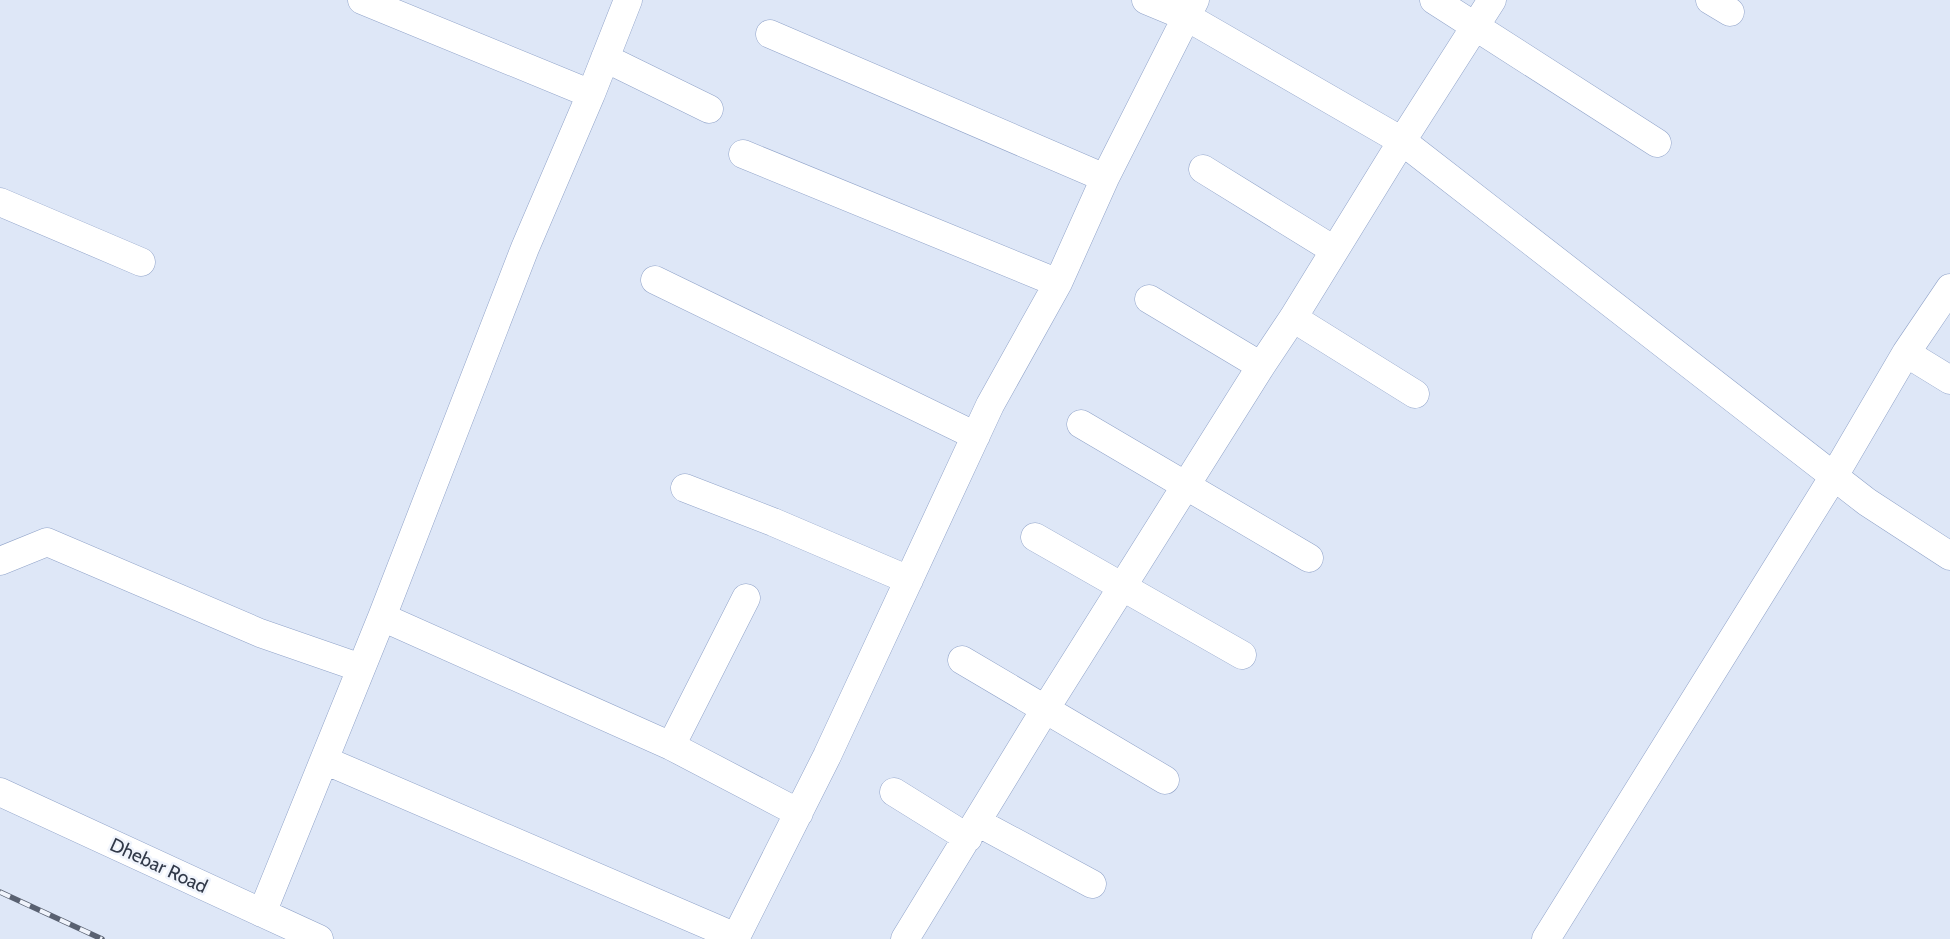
<svg xmlns="http://www.w3.org/2000/svg" width="1950" height="939" viewBox="0 0 1950 939" font-family="Cabin,sans-serif">
<style>
.lines{fill:none;stroke-linecap:round;stroke-linejoin:round}
.minor-casing{stroke:#90a3c9;stroke-width:29}
.minor{stroke:#fff;stroke-width:28}
.rail-casing{stroke:#596171;stroke-width:5.5}
.rail{stroke:#f0f4fc;stroke-width:4;stroke-dasharray:11;stroke-linecap:butt}
.labels{text-anchor:middle;stroke-width:5;stroke-linejoin:round;paint-order:stroke}
.street-label{font-size:19px;fill:#313949;stroke:#f0f4fc}
</style>
<rect width="100%" height="100%" fill="#dee7f7"/>
<g class="lines">
<defs>
<path id="minor" d="M362 0 591 94
M1146 0 1187 17 1402 141 1867 502 1950 556
M1434 0 1657 143
M1710 0 1730 12
M770 34 1105 178
M605 58 709 109
M743 154 1058 283
M1203 169 1334 250
M0 202 141 262
M655 280 976 436
M1149 299 1261 366
M1293 318 1415 394
M1906 353 1950 380
M1081 424 1309 558
M685 488 773 522 909 580
M1035 537 1242 655
M0 561 47 542 260 633 361 668
M382 617 671 746 799 813
M962 660 1165 780
M671 746 746 598
M324 760 736 937
M0 792 319 939
M894 792 968 838
M977 822 1092 884
M262 913 382 617 525 248 591 94 628 0
M735 939 827 756 990 405 1058 283 1105 178 1195 0
M905 939 1046 708 1261 366 1293 318 1402 141 1492 0
M1546 939 1834 476 1906 353 1950 288"/>
</defs>
<use href="#minor" class="minor-casing"/>
<use href="#minor" class="minor"/>
<defs>
<path id="rail" d="M0 892 102 939"/>
</defs>
<use href="#rail" class="rail-casing"/>
<use href="#rail" class="rail"/>
</g>
<g class="labels">
<g class="street-label">
<text transform="translate(159 865) rotate(25)" y="7">Dhebar Road</text>
</g>
</g>
</svg>
